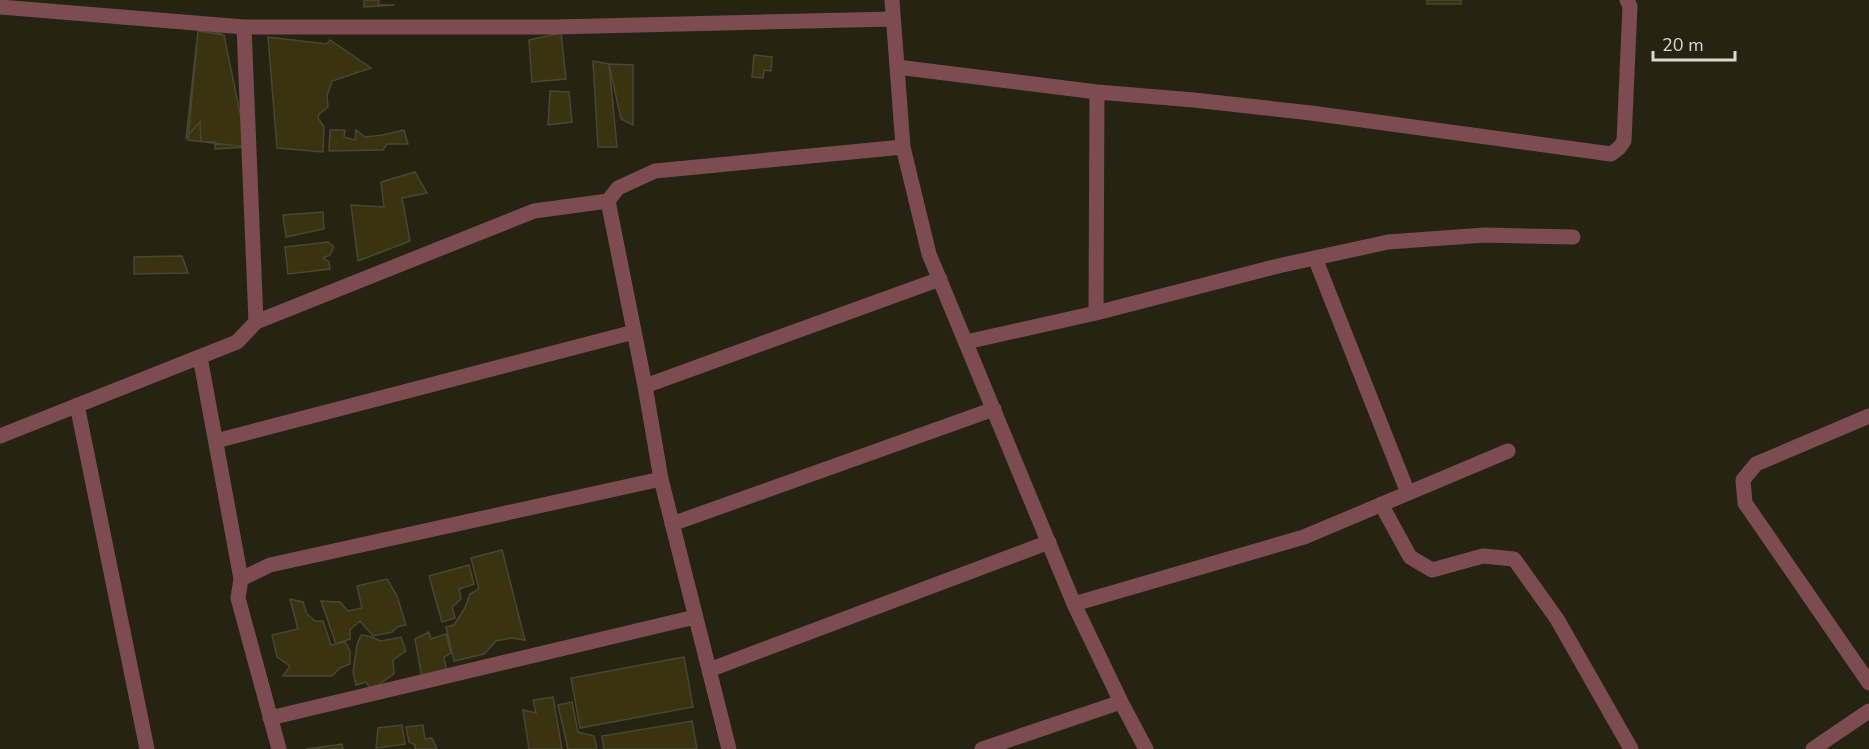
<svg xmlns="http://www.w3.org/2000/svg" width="1869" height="749" viewBox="0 0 1869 749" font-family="'Nunito Sans',sans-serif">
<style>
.building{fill:#3a3310;stroke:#494634;stroke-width:1.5}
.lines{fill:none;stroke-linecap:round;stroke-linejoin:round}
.minor{stroke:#7c4c52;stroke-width:15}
</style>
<rect width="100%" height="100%" fill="#262312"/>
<path class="building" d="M364 0H379L378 5H395L364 7Z
M1427 0H1461V4H1427Z
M211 30 224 35 247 147 188 140 198 31Z
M198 31 224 35 247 147 215 149V142H201L200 122 186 138Z
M561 33 566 79 532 82 529 40Z
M268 37 327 44 330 40 371 68 332 81 327 96 328 107 319 114 318 118 324 127 323 152 277 148Z
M754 55 772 57 771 71 764 70 763 78 752 77Z
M593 61 609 64 617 147H598Z
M609 64 633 65V125L621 119Z
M550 91 569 92 572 122 548 125Z
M330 130H345L344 137 355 140 356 130 365 137 383 135 404 130 408 144H387L383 150 329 151Z
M415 172 427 193 402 198 410 241 358 261 351 205 384 207 381 182Z
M323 212 324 229 286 237 283 215Z
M328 242 334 247 330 255 323 258 329 262 330 269 288 274 285 247Z
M182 256 188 273 134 274V257Z
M502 550 525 640 511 638 496 641 484 654 454 661 446 627 454 625 465 608 470 594 479 589 471 558Z
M469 565 474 584 459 589 461 599 452 607 455 618 442 622 429 576Z
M387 579 397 596 406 625 397 627 392 632 373 636 360 621 350 630V639L336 644 321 601 340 602 348 611 362 608 357 586Z
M290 599 303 602 307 614 315 621H323L331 645 345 642 350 651V664L340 668 332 676H283L290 666 277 657 272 635 298 629Z
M429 632 431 639 446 634 451 653 444 657 447 673 422 678 415 639Z
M361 635 368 636 381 641 401 637 406 651 393 660 394 674 371 690 366 682 356 685 353 672 357 645Z
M684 657 693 707 580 728 571 678Z
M553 697 562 749H529L523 710 536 713 533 700Z
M572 702 578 732 594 736 597 749H568L558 705Z
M692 721 697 749H604L602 736Z
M402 725 405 744 376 748 378 728Z
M423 725 425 739 432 738 437 749H415V745L409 742 406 727Z
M342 744 343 749H306Z"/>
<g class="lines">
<path class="minor" d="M892 0 903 147 929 254 1074 604 1121 702 1146 749
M0 7 244 27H555L893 19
M897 67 1097 92 1194 100 1311 113 1611 154 1619 148 1624 141 1630 6 1627 0
M1315 258 1408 493
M1096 313 1097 92
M256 322 534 211 608 201
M966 342 1096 313 1278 266 1388 242 1485 235 1573 237
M200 357 241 579
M645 386 940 279
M77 405 147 749
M1869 416 1756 464 1743 480 1745 503 1869 683
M0 436 237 342 256 322 244 27
M216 441 634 332
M1381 504 1410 557 1432 570 1483 556 1514 559 1557 619 1631 749
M672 524 994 409
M1074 604 1304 537 1508 451
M709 670 1049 542
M270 718 695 617
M279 749 238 598 241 579 270 565 661 479
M729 749 661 479 645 386 608 201 618 188 655 171 903 147
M982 749 1121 702
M1813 749 1869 711"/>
</g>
<path d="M1653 51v9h82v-9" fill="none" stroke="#dad8ce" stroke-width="3"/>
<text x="1662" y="51" font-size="18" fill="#dad8ce" stroke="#262312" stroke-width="4.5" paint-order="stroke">20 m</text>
</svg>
